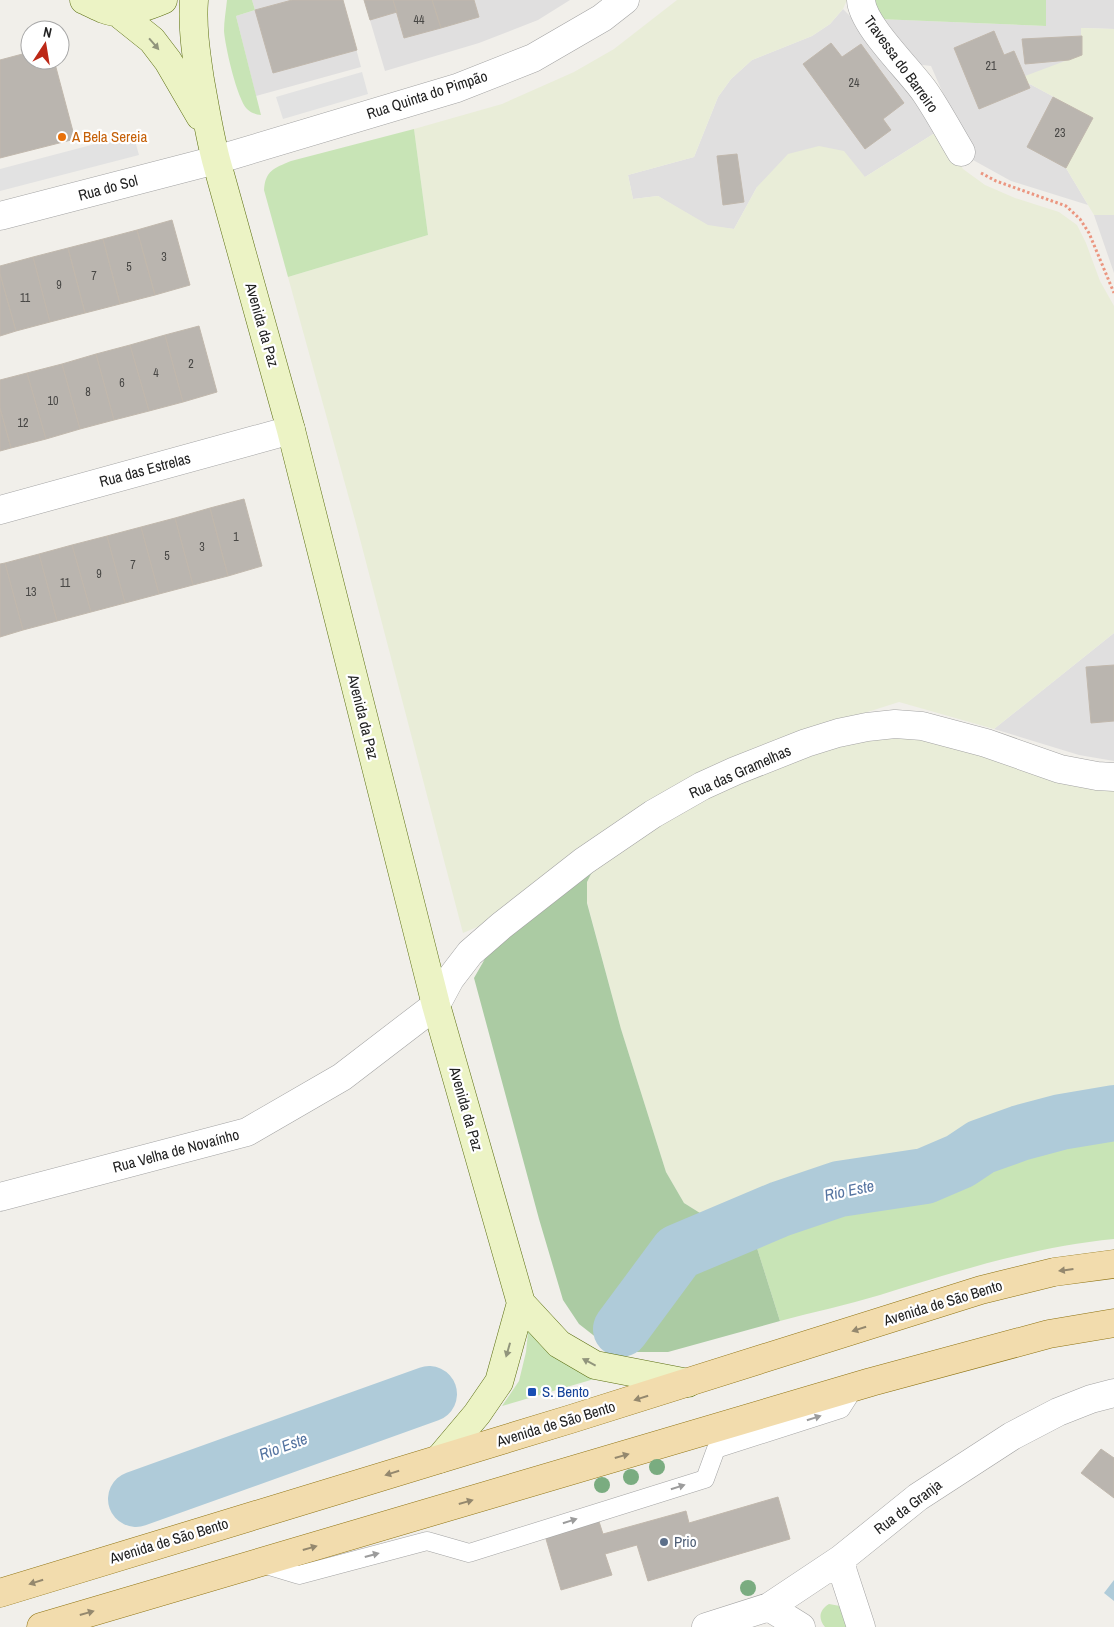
<svg xmlns="http://www.w3.org/2000/svg" width="1114" height="1627" viewBox="0 0 1114 1627" font-family="'Archivo Narrow',sans-serif">
<style>
.residential{fill:#e0dfdf}
.farmland{fill:#e9edd8}
.grass{fill:#c8e4b6}
.forest{fill:#abcba3}
.parking{fill:#e2e2e2}
.water{fill:#afcbd9}
.lines{fill:none;stroke-linecap:round;stroke-linejoin:round}
.river{stroke:#afcbd9;stroke-width:56}
.building{fill:#bab5af;stroke:#c1b8ad}
.lane-casing{stroke:#a3a3a3;stroke-width:19}
.street-casing{stroke:#a3a3a3;stroke-width:29}
.secondary-casing{stroke:#5c6f12;stroke-width:29}
.primary-casing{stroke:#8e7211;stroke-width:29}
.path{stroke:#eb9680;stroke-width:3;stroke-dasharray:2.5 2.5;stroke-linecap:butt}
.lane{stroke:#fff;stroke-width:18}
.street{stroke:#fff;stroke-width:28}
.secondary{stroke:#ecf3c5;stroke-width:28}
.primary{stroke:#f2dcad;stroke-width:28}
.tree{fill:#7aac80}
.oneway{fill:#91957c}
.oneway2{fill:#94886e}
.oneway3{fill:#9c9c9c}
.food-dot{fill:#e8710a;stroke:#fff;stroke-width:2}
.transit-dot{fill:#1a4fb4;stroke:#fff;stroke-width:2}
.service-dot{fill:#5c6f8a;stroke:#fff;stroke-width:2}
.labels{text-anchor:middle;stroke-width:4.5;stroke-linejoin:round;paint-order:stroke}
.number-label{font-size:12px;fill:#484745}
.street-label{font-size:15px;fill:#222;stroke:#fff}
.food-label{font-size:15px;fill:#c56008;stroke:#fff;text-anchor:start}
.transit-label{font-size:15px;fill:#164399;stroke:#fff;text-anchor:start}
.service-label{font-size:15px;fill:#4e5e75;stroke:#fff;text-anchor:start}
.water-label{font-size:16px;font-style:italic;fill:#5473a0;stroke:#fff}
</style>
<rect width="100%" height="100%" fill="#f1efea"/>
<path class="residential" d="M252 0H343L361 67 256 96 236 16 255 10Z
M364 0H570L538 20 479 43 385 71Z
M1046 0H1114V29L1081 28 1082 55 1028 83 1093 118 1066 168 1088 205 1011 181 973 160 971 144 949 107 931 66 915 64 878 19 1046 26Z
M843 9 863 29 938 131 865 177 757 187 734 229 708 226 658 196 633 199 628 175 694 157 718 97 731 79 752 60 812 36 830 24Z
M1094 215H1114V273Z
M1114 633V761L1079 755 994 729Z"/>
<path class="farmland" d="M677 0H847L843 9 830 24 812 36 752 60 731 79 718 97 694 157 628 175 633 199 658 196 708 225 734 229 757 187 788 154 819 146 844 151 865 177 938 131 963 169 985 185 1015 198 1059 212 1077 225 1086 243 1100 281 1114 306V633L994 729 899 702 855 716 482 925 463 933 355 520 288 277 428 235 414 129 502 104 574 72 614 49Z
M1081 28 1114 29V215H1094L1066 168 1093 118 1028 83 1025 76 1081 55Z
M879 735 919 736 1114 787V1097L1048 1116 912 1164 813 1186 746 1213 723 1219 700 1213 684 1203 666 1172 621 1029 587 902V882L594 868 699 801 799 757Z"/>
<path class="grass" d="M227 0H252L255 10 236 16 261 115C255 114 251 113 247 109 237 99 225 46 224 31 224 21 226 10 227 0Z
M870 0H1046V26L878 19Z
M414 129 428 235 288 277 264 190C265 171 274 168 291 161Z
M1114 1122V1239C1033 1247 957 1271 880 1295 847 1305 813 1312 780 1321L751 1229 831 1200 923 1185 965 1169 988 1154 1041 1134Z
M529 1322 601 1377 502 1406 519 1381 526 1352Z
M829 1604 840 1606 851 1627H825C818 1619 819 1610 829 1604Z"/>
<path class="forest" d="M594 868 587 882V903L621 1029 666 1172 684 1203 700 1213 723 1219 746 1213 780 1321 668 1352H632L602 1342 579 1324 563 1300 539 1219 474 978 490 950Z"/>
<path class="parking" d="M362 72 368 94 283 119 276 97Z
M133 134 139 155 0 191V169Z"/>
<path class="water" d="M1114 1580V1601L1104 1593Z"/>
<g class="lines">
<path class="river" d="M621 1329 678 1252 780 1209 839 1189 925 1176 960 1161 981 1147 1020 1133 1061 1122 1114 1113
M136 1499 429 1394"/>
</g>
<path class="building" d="M292 0H343L357 50 273 73 255 10Z
M364 0H393L397 12 370 20Z
M393 0H432L441 28 404 38Z
M432 0H474L479 17 441 28Z
M994 31 1004 55 1014 51 1030 88 979 109 954 48Z
M1082 36V55L1069 60 1025 64 1022 39Z
M831 43 842 57 861 44 904 103 883 119 891 130 865 149 803 64Z
M30 52V60H54L75 139 0 158V60Z
M1053 97 1093 118 1066 168 1027 147Z
M737 154 744 202 723 205 717 156Z
M172 220 190 285 155 295 137 230Z
M137 230 155 295 120 304 103 239Z
M103 239 120 304 85 313 68 248Z
M68 248 85 313 50 322 33 257Z
M33 257 50 322 16 331 0 274V266Z
M0 274 16 331 0 336Z
M199 326 217 392 183 402 165 335Z
M165 335 183 402 149 411 130 345Z
M130 345 149 411 114 420 96 354Z
M96 354 114 420 80 429 62 364Z
M62 364 80 429 46 439 27 373Z
M27 373 46 439 11 448 0 408V380Z
M0 408 11 448 0 451Z
M244 499 262 566 228 576 210 508Z
M210 508 228 576 193 585 175 518Z
M175 518 193 585 159 594 141 527Z
M141 527 159 594 125 603 107 536Z
M107 536 125 603 91 612 72 545Z
M72 545 91 612 57 621 39 554Z
M39 554 57 621 23 630 5 563Z
M5 563 23 630 0 637V564Z
M1114 665V721L1091 723 1086 667Z
M1101 1449 1114 1458V1498L1081 1473Z
M778 1497 790 1539 648 1581 637 1545 605 1554 612 1575 561 1590 541 1522 594 1506 603 1534 686 1511 689 1523Z"/>
<g class="lines">
<defs>
<path id="lane" d="M259 1563 299 1575 427 1541 469 1553 705 1479 716 1449 841 1409 855 1387"/>
<path id="street" d="M861 0C862 25 909 69 925 92 938 111 949 132 961 152
M0 216 216 160 457 88 533 58 602 18 625 0
M0 510 291 430
M0 1197 247 1132 342 1077 436 1005 450 979 470 953 501 926 584 861 653 814 702 786 735 771 806 743 838 733 867 727 895 724 922 726 986 743 1060 769 1097 776 1114 777
M841 1559 843 1572 861 1627
M769 1607 801 1627
M706 1627 769 1607 841 1559 918 1497 1012 1436 1058 1412 1091 1399 1114 1393"/>
<path id="secondary" d="M84 0C94 4 106 12 117 12 133 12 149 6 163 0
M194 0C192 27 196 53 200 80 205 107 209 133 216 160L291 430 436 1005 521 1303 559 1344 595 1365 688 1383
M117 12 152 40 168 61 200 116
M439 1459 477 1414 499 1382 521 1303"/>
<path id="primary" d="M0 1593 571 1419 981 1290 1054 1272 1114 1264
M41 1627 871 1382 1049 1334 1114 1323"/>
</defs>
<use href="#lane" class="lane-casing"/>
<use href="#street" class="street-casing"/>
<use href="#secondary" class="secondary-casing"/>
<use href="#primary" class="primary-casing"/>
<path class="path" d="M981 173 996 181 1066 206 1080 219 1089 233 1114 293"/>
<use href="#lane" class="lane"/>
<use href="#street" class="street"/>
<use href="#secondary" class="secondary"/>
<use href="#primary" class="primary"/>
</g>
<g class="tree">
<circle cx="657" cy="1467" r="8"/>
<circle cx="631" cy="1477" r="8"/>
<circle cx="602" cy="1485" r="8"/>
<circle cx="748" cy="1588" r="8"/>
</g>
<defs><path id="oneway-solid" d="M-6-.8H1V-3.2L6.5 0L1 3.2V.8H-6Z" transform="scale(1.25)"/></defs>
<g class="oneway">
<use href="#oneway-solid" transform="translate(154 44) rotate(49)"/>
<use href="#oneway-solid" transform="translate(508 1350) rotate(106)"/>
<use href="#oneway-solid" transform="translate(589 1362) rotate(-152)"/>
</g>
<g class="oneway2">
<use href="#oneway-solid" transform="translate(1066 1270) rotate(173)"/>
<use href="#oneway-solid" transform="translate(859 1329) rotate(162)"/>
<use href="#oneway-solid" transform="translate(641 1398) rotate(163)"/>
<use href="#oneway-solid" transform="translate(622 1456) rotate(-16)"/>
<use href="#oneway-solid" transform="translate(392 1473) rotate(163)"/>
<use href="#oneway-solid" transform="translate(466 1502) rotate(-16)"/>
<use href="#oneway-solid" transform="translate(310 1548) rotate(-16)"/>
<use href="#oneway-solid" transform="translate(36 1582) rotate(163)"/>
<use href="#oneway-solid" transform="translate(87 1613) rotate(-16)"/>
</g>
<g class="oneway3">
<use href="#oneway-solid" transform="translate(814 1418) rotate(-18)"/>
<use href="#oneway-solid" transform="translate(678 1487) rotate(-18)"/>
<use href="#oneway-solid" transform="translate(570 1521) rotate(-18)"/>
<use href="#oneway-solid" transform="translate(372 1555) rotate(-15)"/>
</g>
<circle class="food-dot" cx="62" cy="137" r="5"/>
<rect class="transit-dot" x="527" y="1387" width="10" height="10" rx="2.5"/>
<circle class="service-dot" cx="664" cy="1542" r="5"/>
<g class="labels">
<g class="number-label">
<text x="419" y="24">44</text>
<text x="991" y="70">21</text>
<text x="854" y="87">24</text>
<text x="1060" y="137">23</text>
<text x="164" y="261">3</text>
<text x="129" y="271">5</text>
<text x="94" y="280">7</text>
<text x="59" y="289">9</text>
<text x="25" y="302">11</text>
<text x="191" y="368">2</text>
<text x="156" y="377">4</text>
<text x="122" y="387">6</text>
<text x="88" y="396">8</text>
<text x="53" y="405">10</text>
<text x="23" y="427">12</text>
<text x="236" y="541">1</text>
<text x="202" y="551">3</text>
<text x="167" y="560">5</text>
<text x="133" y="569">7</text>
<text x="99" y="578">9</text>
<text x="65" y="587">11</text>
<text x="31" y="596">13</text>
</g>
<g class="street-label">
<text transform="translate(901 64) rotate(54)" y="5">Travessa do Barreiro</text>
<text transform="translate(427 95) rotate(-18)" y="5">Rua Quinta do Pimpão</text>
<text transform="translate(108 188) rotate(-15)" y="5">Rua do Sol</text>
<text transform="translate(262 325) rotate(74)" y="5">Avenida da Paz</text>
<text transform="translate(145 470) rotate(-15)" y="5">Rua das Estrelas</text>
<text transform="translate(363 717) rotate(76)" y="5">Avenida da Paz</text>
<text transform="translate(740 772) rotate(-24)" y="5">Rua das Gramelhas</text>
<text transform="translate(466 1109) rotate(74)" y="5">Avenida da Paz</text>
<text transform="translate(176 1151) rotate(-15)" y="5">Rua Velha de Novaínho</text>
<text transform="translate(943 1303) rotate(-17)" y="5">Avenida de São Bento</text>
<text transform="translate(556 1424) rotate(-17)" y="5">Avenida de São Bento</text>
<text transform="translate(908 1507) rotate(-37)" y="5">Rua da Granja</text>
<text transform="translate(169 1541) rotate(-17)" y="5">Avenida de São Bento</text>
</g>
<g class="food-label">
<text x="72" y="142">A Bela Sereia</text>
</g>
<g class="transit-label">
<text x="542" y="1397">S. Bento</text>
</g>
<g class="service-label">
<text x="674" y="1547">Prio</text>
</g>
<g class="water-label">
<text transform="translate(849 1190) rotate(-12)" y="6">Rio Este</text>
<text transform="translate(283 1446) rotate(-20)" y="6">Rio Este</text>
</g>
</g>
<g transform="translate(45 45) rotate(12)"><circle r="24" fill="#ffffff" stroke="#a7a7a7"/>
<path d="M0-4L9 19L0 12L-9 19Z" fill="#bc2817"/>
<text y="-8" font-size="14" font-weight="bold" text-anchor="middle" fill="#222222">N</text>
</g>
</svg>
